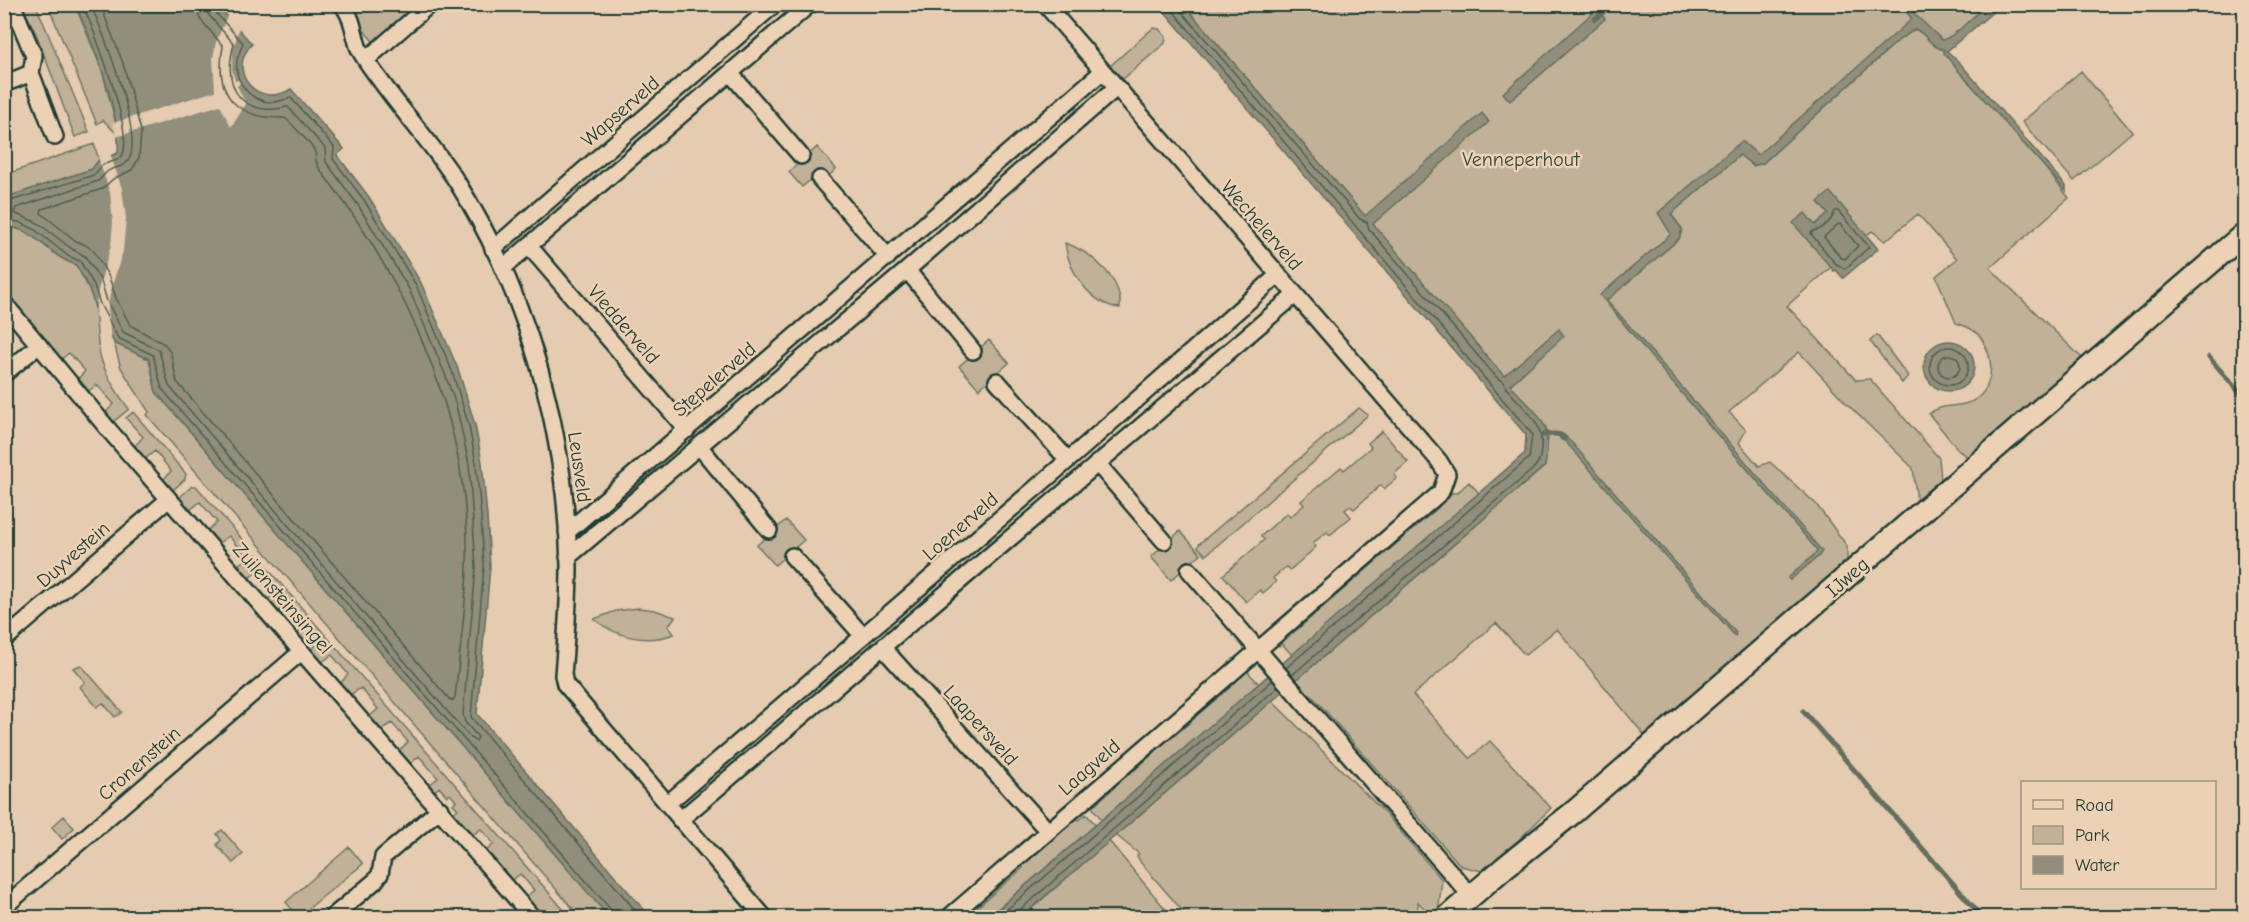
<svg xmlns="http://www.w3.org/2000/svg" width="2249" height="922" viewBox="0 0 2249 922" font-family="'Comic Neue',sans-serif">
<style>
.green{fill:#c0b198;stroke:#707766;stroke-width:1.5}
.water{fill:#918f7b;stroke:#636e5f;stroke-width:1.5}
.pier{fill:#e5cbaf}
.lines{fill:none;stroke-linecap:round;stroke-linejoin:round}
.shore{stroke:#4d5e50;stroke-width:1.5}
.stream{stroke:#636e5f;stroke-width:5}
.street-casing{stroke:#1f3d34;stroke-width:20}
.secondary-casing{stroke:#1f3d34;stroke-width:26}
.street{stroke:#edd1b4;stroke-width:15}
.secondary{stroke:#edd1b4;stroke-width:21}
.labels{text-anchor:middle;stroke-width:5;stroke-linejoin:round;paint-order:stroke}
.street-label{font-size:20px;fill:#1f3d34;stroke:#edd1b4}
.park-label{font-size:20px;fill:#2f493e;stroke:#edd1b4}
</style>
<rect width="100%" height="100%" fill="#e5cbaf"/>
<filter id="ink" filterUnits="userSpaceOnUse"><feTurbulence type="fractalNoise" baseFrequency=".0167" numOctaves="2"/><feDisplacementMap in="SourceGraphic" scale="12" xChannelSelector="R" yChannelSelector="G"/><feConvolveMatrix kernelMatrix="1 2 1 2 8 2 1 2 1" color-interpolation-filters="sRGB"/></filter>
<g filter="url(#ink)">
<path class="green" d="M22 5H36L89 132 75 137 37 36Z
M48 5H75L102 70 119 136 103 120 97 124Z
M353 5H424L376 45 361 27Z
M1184 5H1993L1944 47 1915 21 1756 164 1740 148 1666 213 1680 229 1607 296 1609 298 1679 239 1682 229 1671 214 1677 209 1740 155 1753 166 1763 163 1900 39 1916 29C1929 36 1928 45 1945 50L1949 59 2039 160 2069 198 1990 268 2083 359 1970 458 1960 452 1929 414C1939 405 1951 407 1964 404 1988 399 1995 373 1988 352 1982 334 1973 328 1956 323L1936 276 1957 259 1918 214 1885 241 1872 231 1787 306 1856 380 1870 379 1939 458 1941 480 1917 502 1913 468 1848 405 1799 352 1729 412 1746 430 1739 443 1759 466 1770 462 1816 504 1847 546V562L1645 736 1557 629 1525 655 1496 623 1413 695 1470 758 1490 741 1551 808 1486 872 1461 866 1316 700 1295 681 1545 466 1548 438 1546 427Z
M1153 28 1159 29 1166 37 1165 43 1123 79 1110 66Z
M2081 71 2132 132 2074 181 2022 122Z
M94 144 99 160 92 169 5 198 4 175Z
M817 147 836 169 829 176 823 170 802 187 789 172Z
M4 226C37 229 48 256 76 265 84 279 92 292 95 308 97 326 96 342 101 359 107 378 117 393 129 409L113 422 106 412 114 404 97 385 87 392 77 380 85 371 69 353 60 360 5 297Z
M1065 243C1089 251 1123 278 1120 308 1090 305 1068 270 1065 243Z
M1877 335 1908 376 1902 383 1870 341Z
M989 340 1009 363 979 389 959 366Z
M114 343 149 359 156 392 609 917H580L167 438 147 415 149 412 121 368Z
M1359 408 1368 415 1206 555 1198 547 1199 544Z
M133 412 186 474 185 479 172 491 163 480 171 471 155 451 145 459 134 447 143 437 126 418Z
M1382 431 1408 462 1394 474 1397 478 1384 489 1381 485 1354 509 1350 506 1345 510 1351 517 1330 535 1327 532 1313 543 1316 547 1290 570 1286 567 1273 578 1276 582 1263 593 1260 590 1246 602 1223 575 1264 540 1261 536 1287 513 1290 517 1304 505 1301 501 1341 467 1344 470 1371 447 1368 443Z
M1469 482 1480 494 1292 655 1282 644 1279 646 1276 643 1283 636 1286 639 1439 507 1436 503 1448 493H1457Z
M192 486H196L570 917H563L561 915 558 917H541L524 899 534 890 520 874 510 882 485 852 494 844 481 829 471 836 452 814 458 809 453 804 456 801 450 794 447 796 439 787 434 792 428 786 438 778 419 756 410 764 399 751 408 742 392 723 380 730 369 717 378 709 361 688 350 695 340 684 348 674 332 655 322 662 311 650 320 641 314 635 304 643 297 634 306 625 288 605 277 612 267 600 276 592 258 571 249 578 238 565 247 558 229 536 219 543 207 531 217 522 200 502 190 510 179 498Z
M786 520 804 540 775 565 757 545Z
M1180 531 1201 554 1171 580 1151 557Z
M638 608 655 610 675 617 668 626 674 634C647 644 617 638 594 619L616 611Z
M81 665 122 712 115 717 103 703 97 707 80 687 85 682 73 668Z
M1249 667 1250 669 1248 672 1259 684 1102 820 1092 807 1115 787 1112 783 1131 767 1134 771 1155 752 1152 749 1170 733 1174 736 1195 718 1193 714 1211 698 1214 701 1235 683 1233 679Z
M1272 701 1384 812 1442 880 1438 913 1433 917 1418 902V913L1423 917H1188L1141 863 1137 856 1139 854 1116 835Z
M1086 814 1096 825 988 917 957 918 972 906 975 909 1023 868 1020 864 1074 816 1079 820Z
M64 816 74 828 62 839 52 827Z
M222 830 243 854 233 863 217 845 221 840 217 834Z
M1109 841 1172 917 1021 918Z
M349 847 363 864 298 917 286 902Z"/>
<path class="water" d="M75 5H217L252 44C225 71 258 110 291 89L344 149 337 155 369 197 421 283 458 369 475 425 482 462 487 516 490 567 477 714 650 917H609L156 392 149 359 114 343 95 307 89 288 76 265C48 256 37 229 5 226L4 198 92 169 99 160 118 153C121 113 93 41 75 5Z
M1159 5H1184L1365 216 1482 113 1489 122 1373 224 1504 376 1559 329 1564 336 1510 385C1539 417 1553 420 1545 466L1021 917 988 918 1525 453 1526 435Z
M1901 5H1905L1942 40C1955 37 1975 14 1986 5H2001L1947 51 1959 62 2066 186V191L1956 68 1944 53V50C1928 45 1929 36 1915 29L1900 39 1763 163 1753 166 1740 155 1677 209 1671 214 1682 229 1679 239 1607 300 1822 551 1819 556 1790 580 1788 578 1817 552V550L1666 375 1600 295 1671 234 1658 213 1742 141 1758 155 1761 152 1912 19Z
M1597 9 1605 19 1510 101 1503 93Z
M1830 192 1878 249 1843 278 1836 270 1834 271 1793 223 1805 213 1815 225 1828 214 1818 202Z
M1924 366a25 25 0 1 1 50 0a25 25 0 1 1-50 0Z
M1560 433 1572 443 1736 633 1735 636 1566 442 1560 439Z"/>
<path class="pier" d="M228 14 239 28 233 50 232 69 235 81 239 80 240 83 237 86 246 104 231 127 220 105 116 137 113 123 215 91 213 58 216 42Z
M110 153 122 189 126 218 123 251 111 289 108 307 111 344 95 315 98 290 111 245 113 223 110 193 98 157Z"/>
<g class="lines">
<path class="shore" d="M90 4C103 30 145 138 128 161 123 168 114 167 108 171 104 174 102 178 98 181L16 208 14 213 38 223 72 249 85 256 101 281 107 301 123 332 159 350 169 386 460 726 473 740 476 741 478 737 465 722 463 715 476 567 469 464 456 405 445 374 409 289 358 205 326 162 325 148 288 107C280 108 273 110 264 109 229 104 226 72 234 44L208 14 205 4
M100 4 123 63 141 131 139 158 132 170 113 179 102 189 42 209 41 213 76 241 86 245 94 251 109 277 116 298 130 325 166 345 171 354 177 382 450 700 453 701 455 698C459 655 466 610 467 567 471 426 413 294 331 184 325 177 318 169 316 161 315 158 316 155 315 152 314 147 291 123 285 118 236 119 214 96 223 46L200 19 196 4
M213 4 214 11 243 43C241 49 238 55 237 61 234 83 251 102 272 102 279 102 285 99 291 98L334 147 333 159 364 200 416 285 452 371 469 426 476 463 481 516 484 567 471 717 642 918
M1167 4 1532 434 1529 458 1286 668
M1179 4 1181 11 1360 219 1367 222 1369 229 1498 379 1504 382 1507 389C1524 409 1544 421 1541 449 1540 459 1539 463 1532 470L1292 675
M4 203 94 175C97 172 100 167 103 165 109 161 120 162 123 154 133 130 94 30 82 4
M1838 211 1869 247 1845 269 1835 263 1811 234 1813 231C1822 230 1832 221 1835 211Z
M4 220 19 222 34 229 68 256 80 261 94 285 100 304 118 338 153 355 162 389 612 911 613 918
M1840 224 1858 246 1845 259 1840 257 1824 237 1837 225Z
M1930 366a19 19 0 1 1 38 0a19 19 0 1 1-38 0Z
M1938 366a11 11 0 1 1 22 0a11 11 0 1 1-22 0Z
M997 918 1273 680
M1017 918 1020 910 1278 687"/>
<path class="stream" d="M1595 19 1608 8
M2209 357 2244 398
M1543 435C1551 434 1559 432 1565 438
M1803 711 1983 918"/>
<defs>
<path id="street" d="M12 4 34 56 31 73 55 137
M342 4C353 18 353 30 358 46 361 55 374 72 380 80 405 115 434 146 457 182 529 297 566 431 569 566 569 603 566 639 563 675L565 684 765 918
M367 59 430 4
M731 74 801 156
M4 84 31 73
M820 179 888 257
M529 246 687 430
M493 249 775 4
M503 268 810 4
M907 270 973 351
M4 303 108 429 533 918
M4 374 39 345
M997 381 1068 460
M699 446 769 530
M1097 463 1164 541
M567 532 1102 72
M792 556 863 636
M568 557 907 270 1116 88
M1189 570 1471 896
M4 640 169 499
M883 648 1048 831
M667 804 1073 456 1277 276
M680 820 1295 295
M4 907 301 652
M331 918 375 881 380 874 383 857 440 809
M948 918 1441 492 1447 474 1439 461 1045 4"/>
<path id="secondary" d="M1446 918 1505 867 1575 811 2244 234"/>
</defs>
<use href="#street" class="street-casing"/>
<use href="#secondary" class="secondary-casing"/>
<use href="#street" class="street"/>
<use href="#secondary" class="secondary"/>
</g>
</g>
<g class="labels">
<g class="street-label">
<text transform="translate(620 111) rotate(-41)" y="7">Wapserveld</text>
<text transform="translate(1262 225) rotate(49)" y="7">Wechelerveld</text>
<text transform="translate(624 324) rotate(49)" y="7">Vledderveld</text>
<text transform="translate(714 379) rotate(-41)" y="7">Stepelerveld</text>
<text transform="translate(580 467) rotate(82)" y="7">Leusveld</text>
<text transform="translate(960 526) rotate(-41)" y="7">Loenerveld</text>
<text transform="translate(73 554) rotate(-41)" y="7">Duyvestein</text>
<text transform="translate(1847 577) rotate(-41)" y="7">IJweg</text>
<text transform="translate(283 598) rotate(49)" y="7">Zuilensteinsingel</text>
<text transform="translate(981 725) rotate(48)" y="7">Laapersveld</text>
<text transform="translate(139 763) rotate(-41)" y="7">Cronenstein</text>
<text transform="translate(1089 767) rotate(-41)" y="7">Laagveld</text>
</g>
<g class="park-label">
<text x="1521" y="166">Venneperhout</text>
</g>
</g>
<rect width="2249" height="922" fill="none" stroke="#edd1b4" stroke-width="24"/>
<rect x="12" y="12" width="2225" height="898" fill="none" stroke="#1f3d34" stroke-width="2" filter="url(#ink)"/>
<rect x="2021" y="781" width="195" height="108" fill="#edd1b4" stroke="#9b9681" stroke-width="1.5"/>
<rect x="2033" y="800" width="30" height="9" fill="#edd1b4" stroke="#9b9681" stroke-width="1.5"/>
<text x="2075" y="811" font-size="18" fill="#1f3d34">Road</text>
<rect x="2033" y="826" width="30" height="18" fill="#c0b198" stroke="#9b9681" stroke-width="1.5"/>
<text x="2075" y="841" font-size="18" fill="#1f3d34">Park</text>
<rect x="2033" y="856" width="30" height="18" fill="#918f7b" stroke="#9b9681" stroke-width="1.5"/>
<text x="2075" y="871" font-size="18" fill="#1f3d34">Water</text>
</svg>
